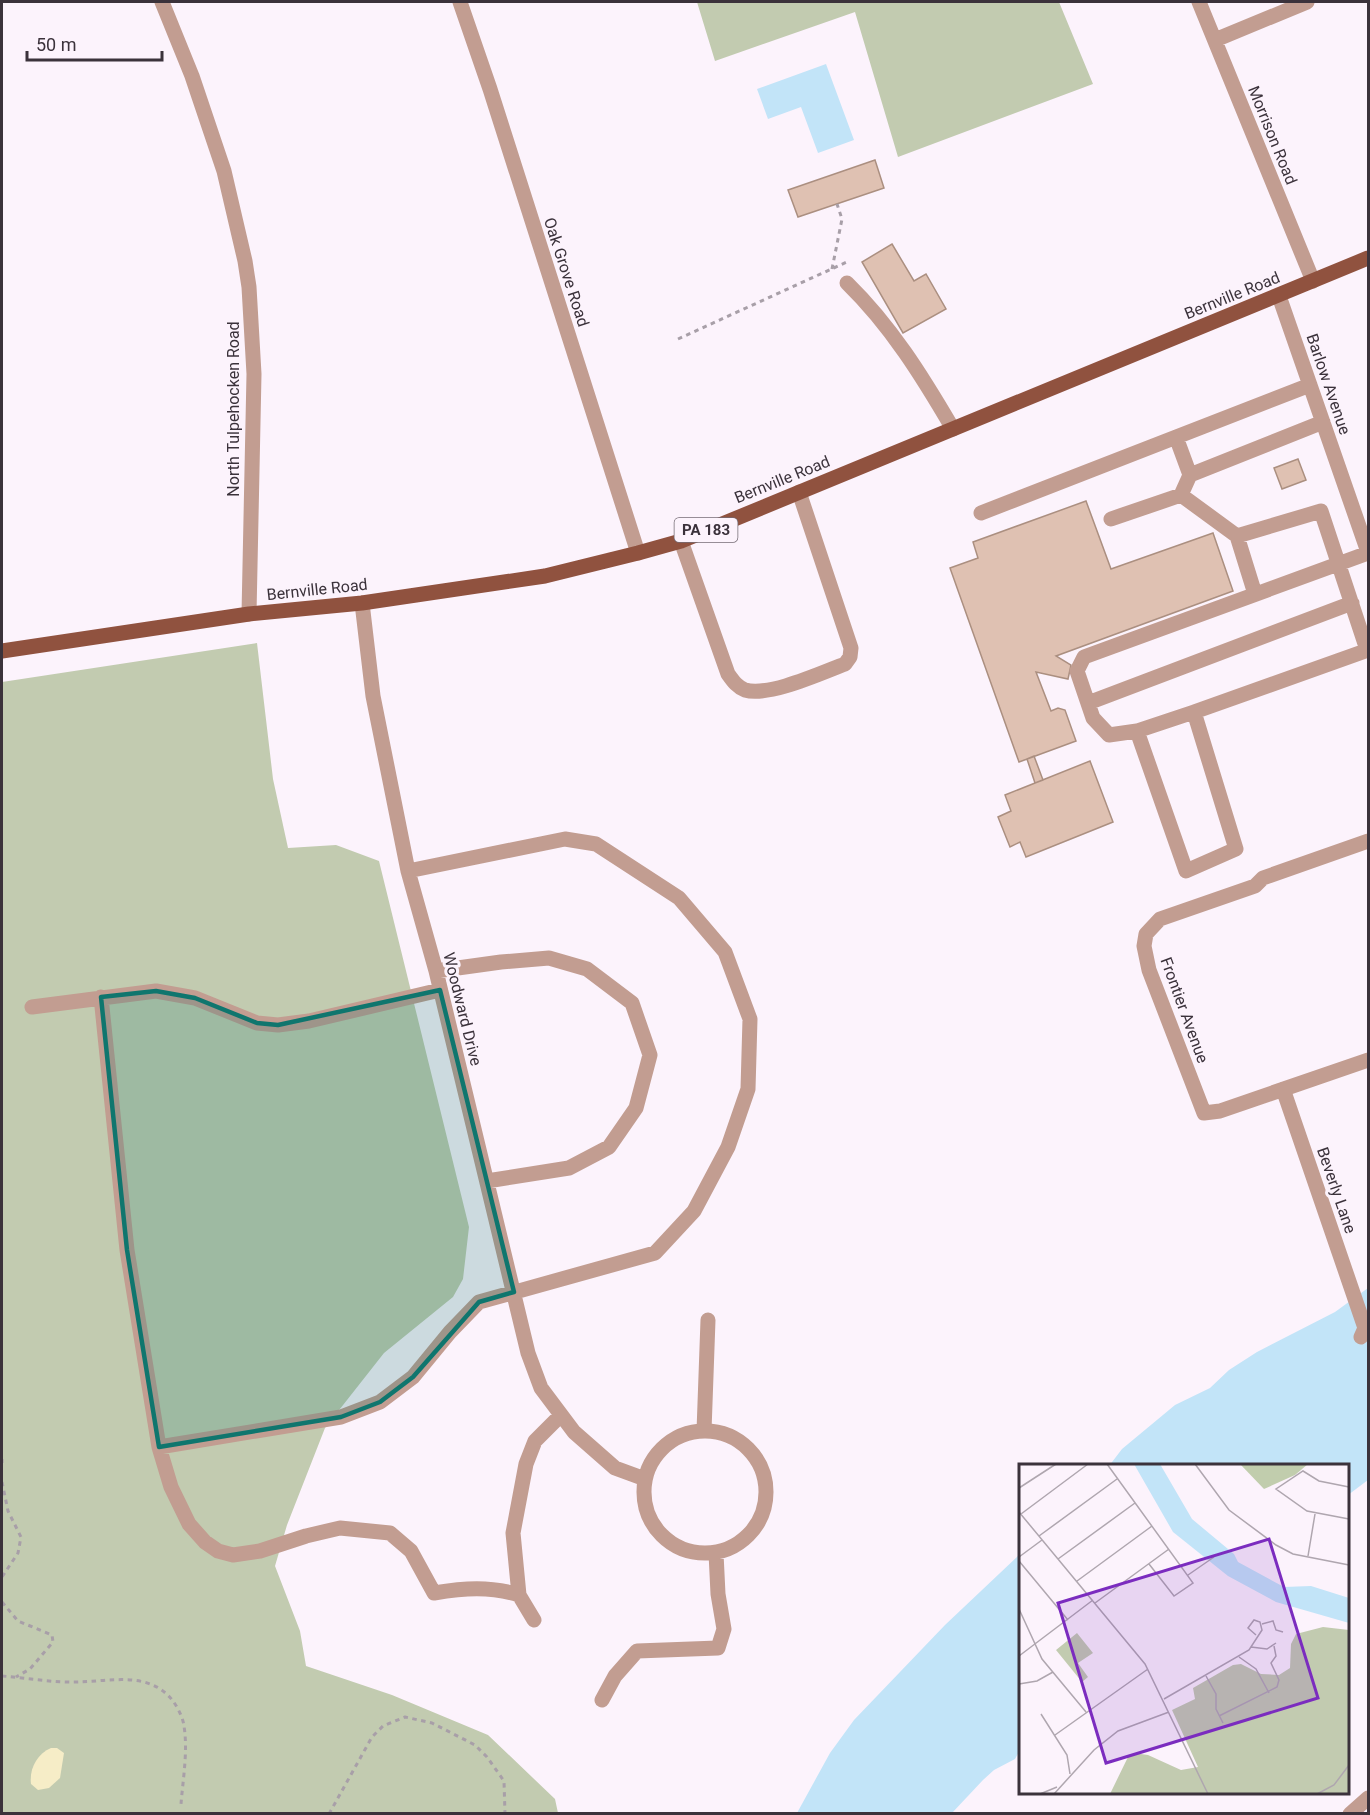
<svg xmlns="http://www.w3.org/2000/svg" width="1370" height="1815" viewBox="0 0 1370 1815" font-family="Roboto,sans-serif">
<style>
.green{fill:#c2cbb0}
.sand{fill:#f6edc7}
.water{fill:#c2e4f8}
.building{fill:#dfc1b2;stroke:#ab8f80;stroke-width:1.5}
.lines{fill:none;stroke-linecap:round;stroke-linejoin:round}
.path{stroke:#a89fa8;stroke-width:3;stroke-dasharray:4.5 4.5;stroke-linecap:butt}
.minor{stroke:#c29d91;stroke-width:15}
.major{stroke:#90523f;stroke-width:15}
.marked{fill:#0f766e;fill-opacity:0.2;stroke:#0f766e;stroke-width:4.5;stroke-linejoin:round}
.labels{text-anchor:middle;stroke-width:6;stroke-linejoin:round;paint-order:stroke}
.shield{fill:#fcf3fc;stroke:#756c75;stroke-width:1.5}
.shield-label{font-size:15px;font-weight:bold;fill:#3b323b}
.street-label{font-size:16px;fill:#3b323b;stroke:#fcf3fc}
.inset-road{fill:none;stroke:#afa6af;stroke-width:1.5}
.view{fill:#7b2cbf;fill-opacity:0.15;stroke:#7b2cbf;stroke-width:3}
.inset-edge{fill:none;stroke:#3b323b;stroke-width:3}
</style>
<rect width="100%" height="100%" fill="#fcf3fc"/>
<path class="green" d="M697 2H1059L1093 84 898 157 855 12 715 61Z
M257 643 273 779 288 848 336 845 379 861 469 1227 463 1279 453 1297 384 1353 325 1428 287 1525 275 1566 300 1631 306 1666 392 1695 488 1735 555 1799 558 1813H2V682Z"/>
<path class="sand" d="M51 1748H57L64 1753 60 1778 49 1788 38 1790 31 1784C29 1769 37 1754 51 1748Z"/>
<path class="water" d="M826 64 854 140 818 153 801 107 768 119 757 89Z
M1368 1288V1480L1348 1495V1466H1109L1122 1449 1175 1405 1210 1388 1229 1370 1257 1352 1335 1312Z
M1020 1554V1750L1015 1759 994 1770 983 1780 952 1813H797L830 1753 854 1720 945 1625Z"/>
<path class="building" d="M875 160 884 188 798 217 788 190Z
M892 244 914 281 926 274 946 309 903 333 862 262Z
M1298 459 1306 480 1282 489 1274 468Z
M1086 501 1111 569 1213 533 1233 591 1056 656 1071 665 1068 679 1036 672 1051 711 1058 708 1065 710 1076 741 1019 762 950 568 978 558 973 542Z
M1034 756 1043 780 1035 783 1027 759Z
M1090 761 1113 822 1026 857 1020 842 1010 847 998 817 1011 811 1005 795Z"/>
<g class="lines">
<path class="path" d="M832 269 842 219 837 204
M678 339 849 261
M2 1463V1459
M2 1482 8 1511 21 1537 18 1553 2 1577
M2 1602 18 1621 52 1635 53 1642 30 1669 16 1677
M2 1676C27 1678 54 1683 79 1682 112 1681 150 1671 173 1701 178 1708 183 1718 184 1726 188 1751 183 1779 181 1804
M329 1814 372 1737 383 1726 405 1717 432 1723 475 1745 487 1757 504 1781 505 1814"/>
<path class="minor" d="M162 2 192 76 224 171 245 261 249 287 254 374 249 614
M460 2 490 89 638 553
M1199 2 1313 281
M1215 40 1307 2
M847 283C891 326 922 376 953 429
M1279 296 1368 552
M1176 437 1190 475
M1181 495 1237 536
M981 513 1310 385
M1111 519 1181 495 1190 475 1323 422
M681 541 728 674C733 681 737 687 745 690 769 697 821 673 845 664L850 657 851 648 799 492
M1368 553 1084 657 1077 671 1093 718 1109 735 1137 731 1186 871 1236 849 1194 712 1368 650
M1255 594 1237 536 1321 511 1367 650
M362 603 373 696 408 871 436 971 528 1353 541 1388 574 1432 615 1468 645 1479
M1088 703 1352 603
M1137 731 1194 712
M1368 841 1263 878 1255 886 1160 919 1146 934 1144 946 1149 970 1204 1113 1220 1111 1368 1060
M436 971 501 962 549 958 587 969 632 1003 650 1055 636 1108 609 1147 569 1168 487 1181
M101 997 127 1250 159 1447 171 1487 189 1524 205 1542 218 1551 233 1555 260 1551 306 1536 340 1528 390 1533 411 1551 434 1593C464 1588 490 1586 519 1595
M32 1007 156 991 195 998 257 1023 278 1025 309 1021 440 990
M1283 1089 1365 1328 1361 1337
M644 1492a61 61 0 1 1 122 0a61 61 0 1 1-122 0Z
M704 1431 708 1320
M159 1447 341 1417 380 1402 413 1377 450 1332 479 1302 655 1253 694 1211 728 1147 748 1089 750 1019 725 952 679 898 596 844 565 839 408 871
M534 1620 519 1595 513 1533 526 1464 535 1441 561 1415
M602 1700 615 1676 637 1651 718 1648 724 1629 718 1594 716 1553
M1350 1814 1368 1798"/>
<path class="major" d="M2 651 249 614 362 603 545 576 638 553 681 541 1368 258"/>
</g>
<path class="marked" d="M440 990 514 1292 479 1302 413 1377 380 1402 341 1417 159 1447 127 1250 101 997 156 991 195 998 257 1023 278 1025Z"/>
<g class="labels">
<rect class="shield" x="674.5" y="518" width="63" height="24" rx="4.5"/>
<g class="shield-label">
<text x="706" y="535">PA 183</text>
</g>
<g class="street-label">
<text transform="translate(1273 135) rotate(68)" y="6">Morrison Road</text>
<text transform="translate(567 272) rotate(72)" y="6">Oak Grove Road</text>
<text transform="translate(1232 295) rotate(-22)" y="6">Bernville Road</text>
<text transform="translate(1329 384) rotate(71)" y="6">Barlow Avenue</text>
<text transform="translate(233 409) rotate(-90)" y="6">North Tulpehocken Road</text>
<text transform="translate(782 479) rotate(-22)" y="6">Bernville Road</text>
<text transform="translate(317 589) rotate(-6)" y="6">Bernville Road</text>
<text transform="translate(463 1009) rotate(76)" y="6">Woodward Drive</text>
<text transform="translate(1185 1010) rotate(70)" y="6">Frontier Avenue</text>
<text transform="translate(1337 1190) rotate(71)" y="6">Beverly Lane</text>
</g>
</g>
<g transform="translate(1019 1464)">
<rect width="330" height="330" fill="#fcf3fc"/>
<path d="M304 163 330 166V330H91L109 293 115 289 129 291 162 306 179 303 153 246 176 235 174 224 214 201 222 200 242 210 260 211 271 204 272 180 277 170ZM58 169 74 189 59 199 69 213 63 218 37 186Z" fill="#c2cbb0"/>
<path d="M221 0H289L276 11 245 25Z" fill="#c1cdad"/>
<path d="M115 0H141L173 55 215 90 219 98 265 123 292 122 330 134V159L257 138 209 112 154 68Z" fill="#c2e4f8"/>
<path class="inset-road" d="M88 0 174 119 155 132 130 100M176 0 210 46 257 81 274 90 330 101M330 23 300 17 284 7 257 25 288 47 330 55M0 24 37 0M0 48 126 200 189 330M2 50 69 0M20 72 98 15M289 92 296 50M0 93 23 76M39 95 116 39M0 97 49 156M169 111 195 93M58 117 133 62M76 139 150 85M0 145 23 195 67 248M243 160 254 157 257 166 264 168M232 183 248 185 257 179M0 192 74 136M220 193 237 205 250 229M187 212 197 230V245L204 259M0 220 18 217 34 208M145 235 230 186 243 166 241 158 235 156 229 164 237 171M22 250 48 291 51 310M200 252 258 223 260 216 252 199 257 192 255 182M36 271 129 205M21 330 38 323M35 330 75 286 99 267 150 248M298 330 315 321 330 301"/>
<path class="view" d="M250 75 299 234 87 299 39 139Z"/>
<rect width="330" height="330" class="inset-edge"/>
</g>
<rect width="1370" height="1815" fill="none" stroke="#3b323b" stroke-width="6"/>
<path d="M27 51v9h135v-9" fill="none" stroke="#3b323b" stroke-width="3"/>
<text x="36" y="51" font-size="18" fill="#3b323b" stroke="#fcf3fc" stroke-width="4.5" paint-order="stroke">50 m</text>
</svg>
